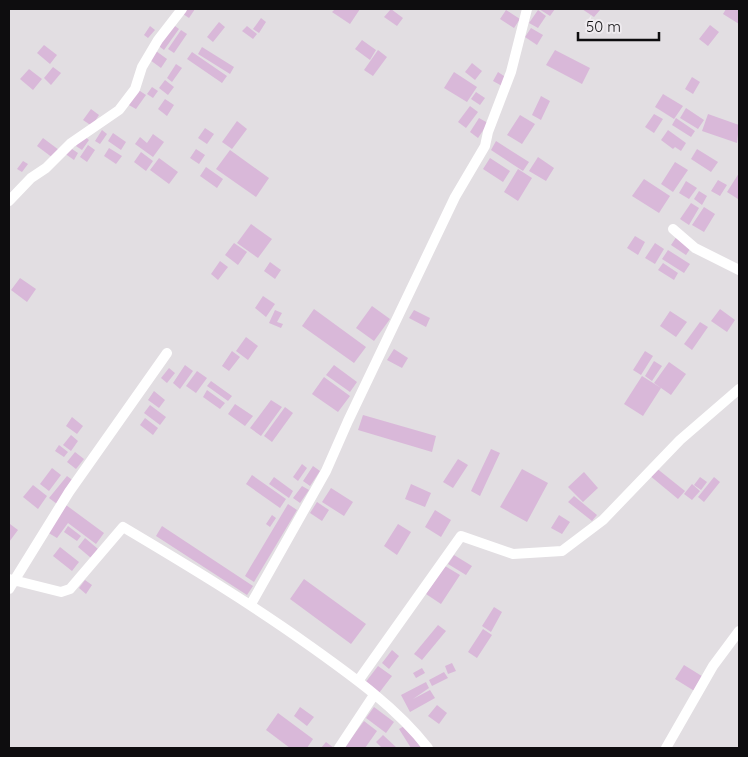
<svg xmlns="http://www.w3.org/2000/svg" width="748" height="757" viewBox="0 0 748 757" font-family="Quicksand,sans-serif">
<style>
.building{fill:#d9b8d9}
.lines{fill:none;stroke-linecap:round;stroke-linejoin:round}
.street{stroke:#fff;stroke-width:10}
</style>
<rect width="100%" height="100%" fill="#e2dee2"/>
<path class="building" d="M187 9H195L189 18 183 14Z
M335 9 343 10 360 9 350 24 332 12Z
M391 9 403 18 397 26 384 17Z
M539 9H555L550 16Z
M582 9H598L600 10 594 17Z
M726 9H739V24L723 14Z
M506 10 520 19 514 28 500 19Z
M538 10 546 16 538 28 529 23Z
M261 18 266 22 259 33 253 29Z
M219 22 225 27 213 42 207 37Z
M171 23 179 29 164 50 156 44Z
M710 25 719 32 708 46 699 39Z
M150 26 155 30 148 38 144 35Z
M247 26 257 34 253 39 242 31Z
M531 28 543 35 537 45 525 37Z
M181 30 187 34 174 53 168 49Z
M362 40 376 50 370 60 355 49Z
M44 45 57 55 50 64 37 53Z
M202 47 234 67 230 74 198 54Z
M378 50 387 57 373 76 364 70Z
M555 50 590 68 582 84 546 65Z
M156 51 167 59 161 68 150 60Z
M192 52 227 76 222 83 187 59Z
M472 63 482 71 475 80 465 72Z
M176 64 182 68 172 82 167 78Z
M53 67 61 73 51 85 44 78Z
M29 69 42 79 33 90 20 79Z
M454 72 477 87 467 102 444 88Z
M498 72 507 78 502 86 493 81Z
M692 77 700 82 693 94 685 89Z
M165 80 174 87 168 95 159 88Z
M152 87 158 91 153 98 147 94Z
M137 89 146 95 136 109 127 104Z
M476 92 485 98 480 105 471 99Z
M663 94 683 106 674 119 655 107Z
M541 96 550 101 541 120 532 115Z
M165 99 174 105 167 116 158 109Z
M470 106 478 112 466 128 458 122Z
M686 108 704 120 698 129 680 118Z
M91 109 99 115 92 126 83 120Z
M654 114 663 119 654 133 645 127Z
M708 114 739 125 737 143 702 131Z
M520 115 535 124 522 144 507 135Z
M479 118 488 123 478 138 470 132Z
M676 118 695 131 691 137 672 125Z
M237 121 247 129 232 149 222 142Z
M205 128 214 134 207 144 198 138Z
M102 130 107 134 100 144 95 141Z
M668 130 686 143 681 151 675 147 673 149 661 140Z
M113 133 126 142 121 150 108 141Z
M153 134 164 142 153 157 135 144 140 137 147 143Z
M83 135 89 140 82 150 76 146Z
M43 138 59 150 53 158 37 146Z
M496 141 529 162 523 171 491 150Z
M88 145 95 150 87 162 80 157Z
M69 147 78 153 74 160 64 153Z
M109 148 122 156 116 164 104 156Z
M196 149 205 155 199 164 190 158Z
M697 149 718 162 711 172 691 159Z
M230 150 269 178 256 197 216 169Z
M141 152 153 161 146 171 134 162Z
M538 157 554 168 546 181 529 171Z
M159 158 178 172 169 184 150 170Z
M490 158 510 171 503 182 483 169Z
M23 161 28 164 22 172 17 169Z
M675 162 688 170 673 192 661 184Z
M206 167 223 179 217 188 200 176Z
M518 169 532 178 518 201 504 192Z
M739 173V197L738 199 727 192Z
M644 179 670 196 659 213 632 196Z
M718 180 727 185 720 196 711 191Z
M686 181 697 188 689 199 679 193Z
M699 191 707 196 702 205 694 199Z
M691 203 699 208 689 225 680 219Z
M704 207 715 214 704 232 692 225Z
M251 224 272 239 258 258 237 243Z
M635 236 645 242 638 255 627 248Z
M677 236 692 246 686 255 671 245Z
M234 243 247 252 238 265 225 255Z
M655 243 664 249 655 264 645 258Z
M668 250 690 264 684 273 662 259Z
M220 261 228 267 218 280 211 274Z
M270 262 281 270 275 279 264 271Z
M663 263 678 273 674 280 658 270Z
M20 278 36 289 27 302 11 290Z
M263 296 275 304 266 317 255 308Z
M372 306 390 319 374 341 356 328Z
M314 309 366 347 354 363 302 326Z
M720 309 735 320 727 332 711 321Z
M275 310 282 313 277 322 283 324 281 328 269 323Z
M414 310 430 318 426 327 409 318Z
M670 311 687 322 676 337 660 326Z
M700 322 708 327 692 350 684 344Z
M246 337 258 346 248 360 236 351Z
M394 349 408 358 402 368 387 360Z
M232 351 240 357 229 371 222 366Z
M645 351 653 356 641 375 633 370Z
M654 361 662 366 652 381 645 376Z
M669 362 686 374 671 395 654 383Z
M185 365 193 371 180 389 173 383Z
M334 365 357 382 350 392 326 375Z
M169 368 175 373 167 383 161 378Z
M197 371 207 378 196 393 186 386Z
M642 376 661 388 643 416 624 404Z
M324 377 350 396 338 412 312 394Z
M211 381 232 396 228 401 207 386Z
M207 390 225 403 220 409 203 397Z
M154 391 165 400 159 408 148 400Z
M271 400 282 407 261 436 250 428Z
M235 404 253 416 245 426 228 414Z
M150 405 166 417 160 425 144 413Z
M285 407 293 413 272 442 264 436Z
M363 415 436 436 432 452 358 430Z
M72 417 83 426 77 434 66 426Z
M145 418 158 428 153 435 140 425Z
M71 435 78 441 71 451 63 445Z
M59 445 68 452 64 457 55 451Z
M491 449 500 453 480 496 471 491Z
M75 452 84 459 76 469 67 462Z
M458 459 468 465 453 488 443 482Z
M302 464 307 468 298 481 293 477Z
M313 466 320 471 310 486 303 481Z
M655 467 685 491 678 499 649 475Z
M52 468 61 475 49 491 40 484Z
M522 469 548 483 527 522 500 507Z
M584 472 598 488 583 502 568 487Z
M252 475 286 499 280 508 246 484Z
M67 476 75 482 57 504 49 498Z
M274 477 293 491 289 498 269 484Z
M700 477 707 482 701 490 694 485Z
M714 477 720 482 704 502 698 497Z
M411 484 431 493 425 507 405 499Z
M692 484 700 491 692 500 684 494Z
M33 485 47 496 38 509 23 497Z
M302 486 309 490 300 503 293 498Z
M331 488 353 502 344 516 322 502Z
M574 496 597 515 592 521 568 502Z
M317 502 329 510 322 521 310 513Z
M288 504 297 510 254 582 245 576Z
M66 505 104 533 96 544 68 523 57 538 47 532Z
M435 510 451 520 441 537 425 527Z
M272 515 276 518 270 527 266 524Z
M559 515 570 522 562 534 551 528Z
M10 524 18 530 9 542V525Z
M398 524 411 532 397 555 384 546Z
M68 526 81 536 77 541 64 532Z
M162 526 253 586 247 595 156 536Z
M85 538 98 549 91 558 78 547Z
M60 547 79 562 72 571 53 556Z
M454 555 472 566 466 575 448 564Z
M445 566 460 575 441 604 426 594Z
M304 579 366 624 351 644 290 599Z
M85 580 92 585 86 594 79 588Z
M494 607 502 612 491 632 482 626Z
M438 625 446 631 422 660 414 654Z
M483 629 492 635 477 658 468 652Z
M392 650 399 656 389 669 382 663Z
M452 663 456 671 448 674 445 666Z
M684 665 705 678 696 692 675 679Z
M378 666 392 676 379 693 365 683Z
M422 668 425 673 416 678 413 673Z
M444 672 448 678 432 686 429 680Z
M426 682 429 688 413 699 430 690 435 698 410 712 401 695Z
M437 705 447 713 439 724 428 716Z
M300 707 314 717 307 726 294 716Z
M374 707 394 722 386 733 366 718Z
M278 713 313 739 307 748H290L266 730Z
M364 721 377 731 365 748H344Z
M406 725 421 748H411L399 729Z
M383 735 397 748H382L376 742Z
M326 742 334 748H321Z"/>
<g class="lines">
<path class="street" d="M9 201 31 178 46 168 71 143 119 110 135 89 142 67 158 40 182 9
M673 229 695 248 739 270
M9 579 61 592 70 589 123 527C187 565 250 603 310 646 352 676 396 707 428 748
M9 589 69 492 167 353
M251 604 326 471 348 421 455 197 485 146 488 132 511 72 527 9
M358 681 461 536 513 554 562 551 603 520 680 440 739 389
M339 748 374 695
M666 748 713 666 739 631"/>
</g>
<rect width="748" height="757" fill="none" stroke="#0e0d0f" stroke-width="20"/>
<path d="M578 32v8h81v-8" fill="none" stroke="#0e0d0f" stroke-width="2.5"/>
<text x="586" y="32" font-size="15" fill="#0e0d0f" stroke="#efebef" stroke-width="4" paint-order="stroke">50 m</text>
</svg>
